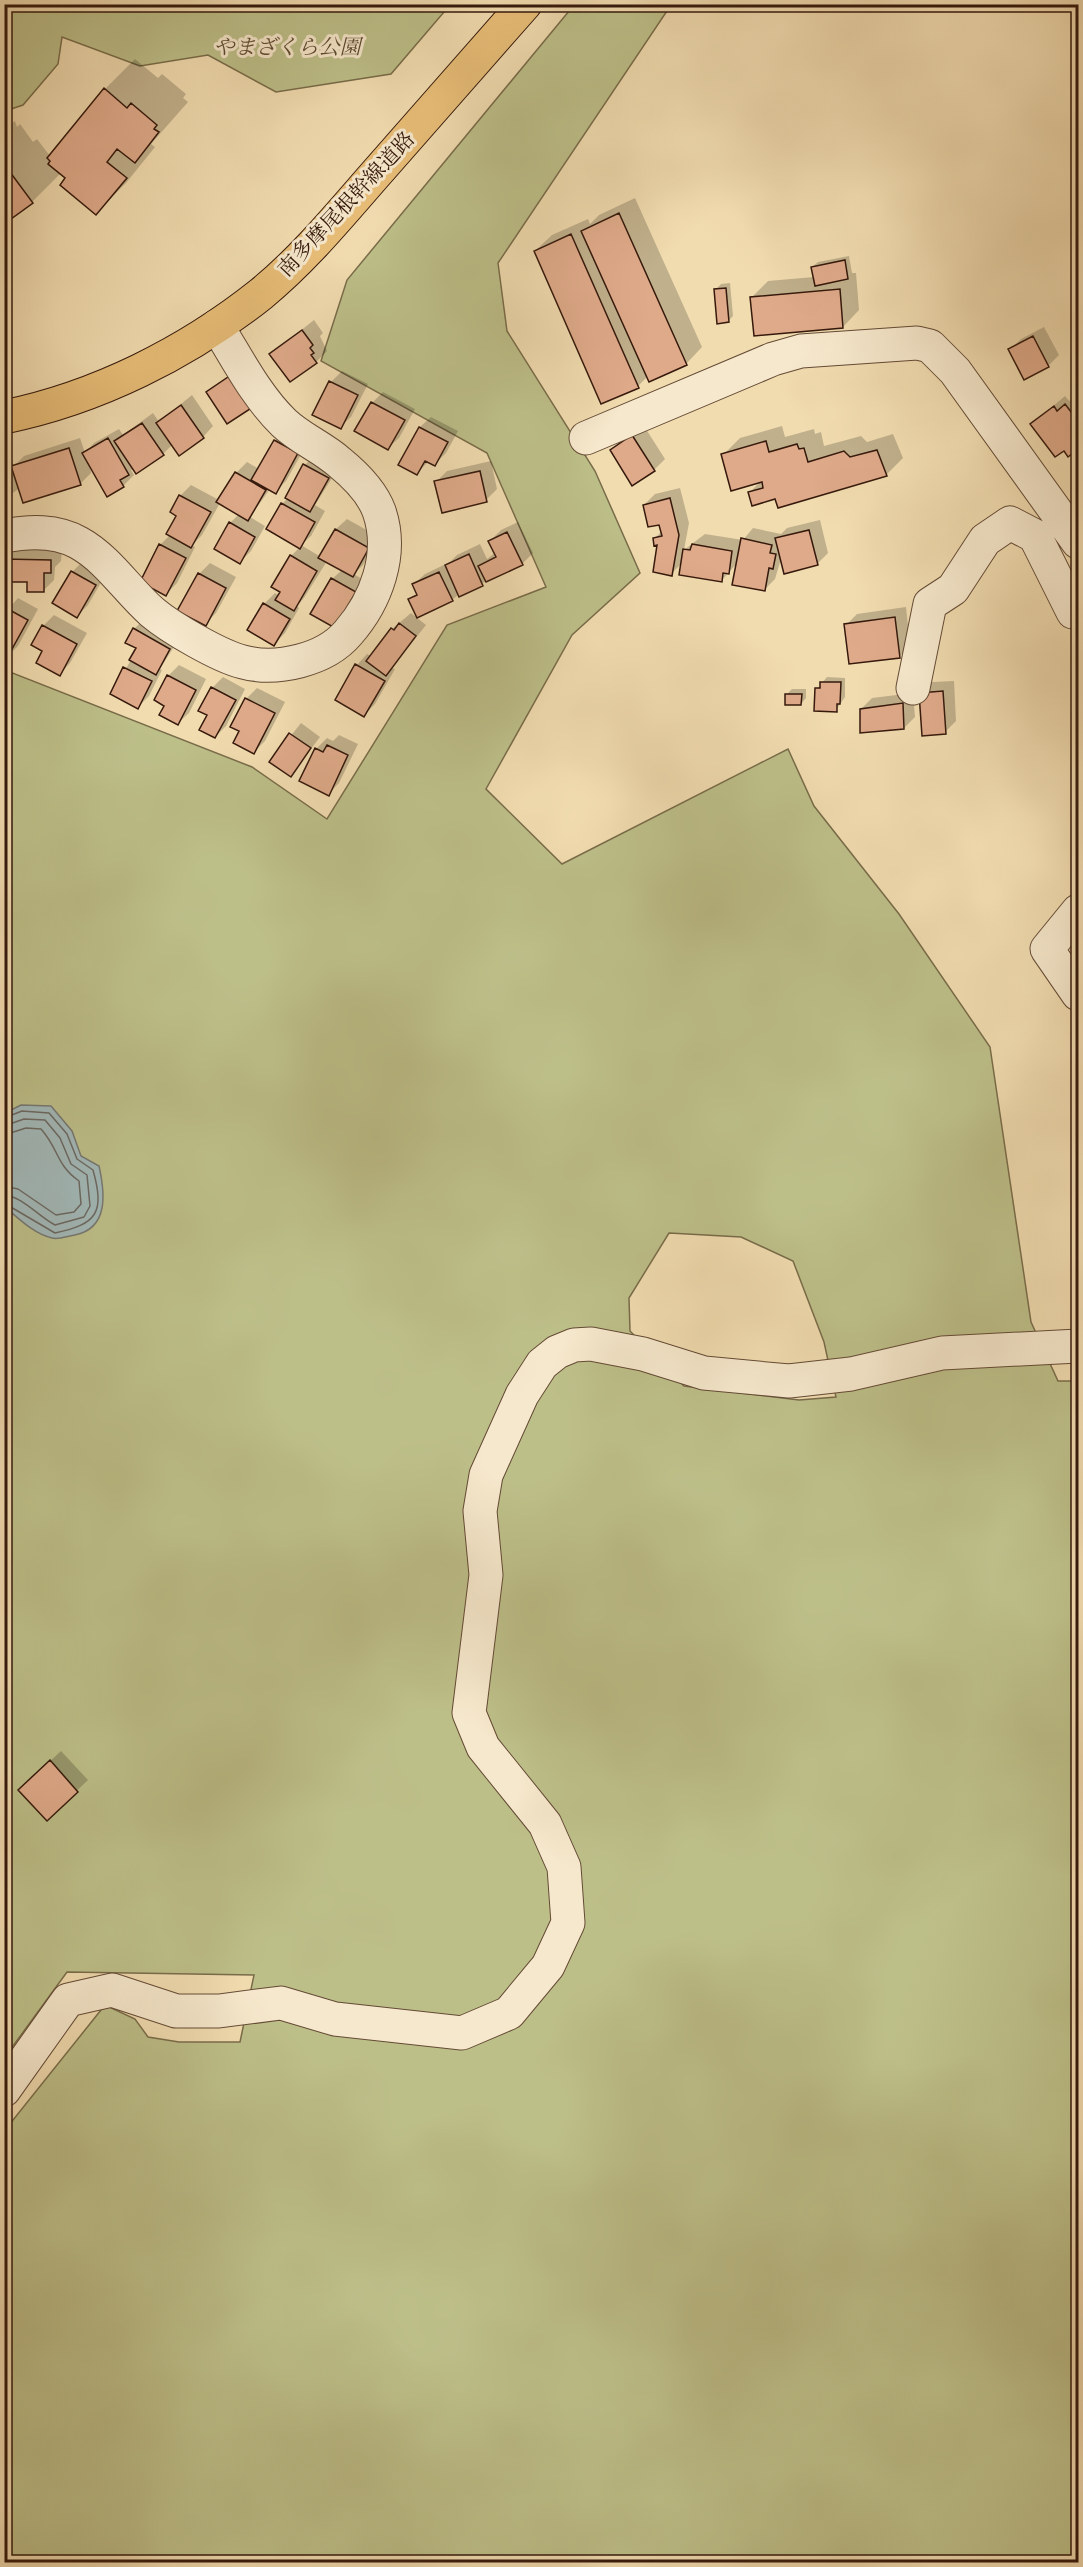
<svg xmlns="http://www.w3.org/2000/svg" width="1083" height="2567" viewBox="0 0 1083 2567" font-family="'EB Garamond','Noto Serif JP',serif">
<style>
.green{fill:#bdbf89;stroke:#796c4a;stroke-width:1.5;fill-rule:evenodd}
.water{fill:#a1b8b8;stroke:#767873;stroke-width:1.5}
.shadow{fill:#0003}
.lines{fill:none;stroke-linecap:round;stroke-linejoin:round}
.shore{stroke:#6b6862;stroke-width:1.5}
.building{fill:#dfaa8a;stroke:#35190c;stroke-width:1.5}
.minor-casing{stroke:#644a35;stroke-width:35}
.major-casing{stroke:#35190c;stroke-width:35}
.minor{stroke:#f6e8cc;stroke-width:33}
.major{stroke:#e8be78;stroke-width:33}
.labels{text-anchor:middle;stroke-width:6;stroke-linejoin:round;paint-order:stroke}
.park-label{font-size:21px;font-style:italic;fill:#5e4b32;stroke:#f6e8cc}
.street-label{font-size:21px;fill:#35190c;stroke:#f6e8cc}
</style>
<rect width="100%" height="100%" fill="#f1dcb0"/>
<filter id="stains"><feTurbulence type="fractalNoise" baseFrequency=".00333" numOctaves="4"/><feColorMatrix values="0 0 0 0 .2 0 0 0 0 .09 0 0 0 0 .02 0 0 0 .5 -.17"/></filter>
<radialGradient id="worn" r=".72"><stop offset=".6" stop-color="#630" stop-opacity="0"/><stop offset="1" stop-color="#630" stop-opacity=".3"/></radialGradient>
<path class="green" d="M105 4 122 8 126 4 450 5 391 74 276 92 208 55 140 66 62 37 58 64 23 105 5 111V5Z
M574 5H671L498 263 507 331 595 471 640 573 572 635 486 789 562 864 788 749 814 806 899 914 990 1047 1031 1322 1058 1381H1078V2562H5V2130L105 2005 135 2019 148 2037 179 2042H240L254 1975 67 1972 5 2057V670L252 767 327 819 447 625 546 587 487 453 321 361 347 280ZM669 1233 741 1237 793 1261 824 1342 836 1397 799 1400 684 1386 630 1331 629 1298Z"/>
<path class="water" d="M21 1105 51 1106 72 1131 81 1156 99 1166C105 1193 109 1228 75 1235 68 1236 58 1240 52 1238 34 1234 18 1218 5 1207V1113Z"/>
<path class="shadow" d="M135 59 158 78 162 74 186 94 183 98 188 102 151 144 155 147 126 183 96 213 61 173 32 202 4 222V129L15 121 17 127 20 124 33 142 37 139 50 156 105 89Z
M635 198 702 347 686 364 648 376 638 386 535 251 552 235 588 219 590 224 599 215Z
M849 256 852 273H856L859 310 843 327 752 297 768 281 814 277 812 267 818 262Z
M730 283 733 316 728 321 716 289 721 284Z
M314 320 323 333 320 336 327 351 316 362 271 354Z
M1044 327 1059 355 1048 366 1010 350 1021 339Z
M243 365 227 422 208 392Z
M342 371 368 384 351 417 340 427 314 414 331 382Z
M383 392 415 409 399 438 388 448 372 403Z
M192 395 213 426 203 437 173 444 163 454 134 468 131 470 134 475 123 486 90 464 91 473 80 484 20 488 4 499V460L11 458 14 466 24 456 80 438 85 453 94 443 119 429 123 435 153 413 159 422Z
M1077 395 1078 447 1069 455 1032 424 1065 396 1069 401Z
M431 417 458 431 446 453 435 464 428 462 417 473 400 464 420 427Z
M644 426 665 459 654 470 612 450 622 439Z
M782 426 785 437 814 429 815 434 821 432 824 446 861 436 867 442 893 434 903 458 886 475 776 497 750 492 761 481 723 455 740 438Z
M286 430 308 442 286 481 275 492 270 489 250 517 265 526 251 551 240 562 230 523 239 514 220 503 202 535 192 545 195 547 177 583 166 594 160 545 170 535 178 515 180 496 191 485 219 500 236 473 247 462 259 469 275 441Z
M315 454 339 467 315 505 325 511 311 536 301 545 321 557 336 529 347 519 379 537 363 565 354 574 365 581 345 615 332 579 342 570 327 561 304 598 297 606 299 608 285 633 274 644 264 604 275 593 279 596 291 556 300 547 282 504 288 498 305 465Z
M491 461 497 489 486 500 436 482 447 471Z
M680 488 689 523 684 550 705 534 743 540 753 528 781 534 787 528 820 520 828 553 817 564 781 559 775 579 765 589 738 562 722 580 682 563 671 574 659 543 654 539 662 531 660 523 644 505 655 494Z
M518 522 533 553 522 564 459 594 452 600H410L418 592 414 584 425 574 450 562 457 555 480 544 487 559 495 553 490 541 501 530Z
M16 548 62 549 61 561 55 567 54 580 43 591 5 559Z
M83 561 106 574 88 605 77 616 72 572Z
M210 563 236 577 216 613 205 624 199 574Z
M18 598 38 609 18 646 7 657 4 655V614Z
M906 607 910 645 900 656 846 625 857 614Z
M411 613 426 625 392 668 395 669 375 704 364 715 357 665 367 654 371 656 392 629Z
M54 615 87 633 70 663 60 674 44 651 43 626Z
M145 618 180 637 160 669 162 670 149 696 138 707 112 694 138 647 134 629Z
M179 665 206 679 189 713 178 723 166 705 168 676Z
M223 677 245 689 226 726 215 737 212 688Z
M827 677 845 678V697L836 710 817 689Z
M954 681 956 721 945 732 921 693 932 682Z
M257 688 285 702 265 741 254 752 246 699Z
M792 689H806V698L801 704 787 694Z
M913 693 915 717 904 728 861 709 872 698Z
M301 723 320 737 291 775 271 761Z
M339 735 358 744 339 783 328 794 316 749 327 738 333 741Z
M61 1751 88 1780 47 1819 31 1779Z"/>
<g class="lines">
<path class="shore" d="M4 1118 22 1111 49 1113 67 1134 77 1159 93 1170C105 1213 97 1224 55 1233L4 1203
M4 1126 24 1119 45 1120 60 1138 71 1164 87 1175 90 1206 84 1217 55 1225C39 1217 22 1196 4 1195
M4 1135 26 1128 41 1129C59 1149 56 1165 79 1181L81 1204 74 1212 56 1215 18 1189 4 1186"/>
</g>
<path class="building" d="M104 88 127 108 131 103 157 125 154 129 159 132 135 163 117 149 107 162 127 178 96 215 60 185 65 178 48 164 50 161 47 158Z
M7 168 33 203 4 224V169Z
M619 213 687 365 649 382 581 231Z
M571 234 639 388 601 404 534 251Z
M845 260 848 279 815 286 811 267Z
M726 288 729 322 717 324 714 289Z
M840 289 843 328 754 336 750 297Z
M302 330 313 345 310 348 314 353 311 355 317 363 290 382 269 354Z
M1033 336 1049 367 1024 380 1008 349Z
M231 375 253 407 227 424 206 392Z
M329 381 358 395 341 429 312 415Z
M371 402 405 420 388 450 354 431Z
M1065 404 1078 421V449L1068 457 1064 451 1055 457 1030 424 1054 406 1057 411Z
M181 405 204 438 179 456 156 423Z
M142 423 164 455 136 474 114 441Z
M419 427 448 442 435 466 425 461 417 475 398 465Z
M632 435 655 471 632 486 610 450Z
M108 438 129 475 120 480 124 487 107 497 82 453Z
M274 440 298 453 276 494 251 480Z
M766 441 769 452 797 444 799 449 804 448 808 462 844 451 850 457 877 450 887 476 778 508 775 499 752 506 748 492 763 488 762 482 731 491 721 454Z
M69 448 81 485 23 503 11 466Z
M303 464 329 478 310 512 285 498Z
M1078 466V495L1073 468Z
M480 471 487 502 442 513 434 481Z
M235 472 266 490 248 521 216 502Z
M179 495 211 512 191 548 166 534 176 516 170 512Z
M670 498 679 535 672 576 653 572 657 545 654 546 653 538 662 536 659 525 648 527 643 505Z
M281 503 315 522 300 549 266 529Z
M229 522 255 537 240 564 214 549Z
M335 529 369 548 353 577 318 558Z
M809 530 818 565 784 574 775 538Z
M507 532 523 565 486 582 478 566 496 557 488 541Z
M741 538 772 545 770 553 776 554 773 569 769 568 765 591 732 585Z
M159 544 186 558 166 596 140 582Z
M692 544 732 551 729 574 723 573 722 582 679 575 683 549 690 550Z
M469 554 483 586 459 597 445 565Z
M290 555 317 571 294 611 275 600 280 592 271 587Z
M4 559 51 560V573H44V592H27V582H4Z
M71 571 96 585 77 618 52 603Z
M439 572 453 601 417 618 408 599 417 595 412 584Z
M198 573 226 588 206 626 177 611Z
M331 578 356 592 335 628 310 614Z
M263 603 290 619 274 646 247 630Z
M6 608 28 620 7 658 4 657Z
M895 617 900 658 849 664 844 624Z
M399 623 416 636 386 676 366 661 391 628 394 630Z
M42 625 77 644 60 676 36 663 42 651 31 645Z
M133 628 170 649 156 675 129 660 136 648 125 643Z
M355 664 385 681 364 717 335 700Z
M123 667 152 681 138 709 110 694Z
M167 675 196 690 178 725 159 715 164 706 154 700Z
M820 682H841L840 704H837V712L814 711 815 688H820Z
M211 687 236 700 215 738 199 730 207 715 198 711Z
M943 691 946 734 922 736 919 693Z
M785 694H802L801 705H785Z
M245 698 275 713 254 754 233 743 239 731 230 727Z
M903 703 904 729 860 733V709Z
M289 733 311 748 291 777 269 762Z
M327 745 348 755 329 796 299 781 315 748 323 752Z
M50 1760 78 1792 47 1821 18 1790Z"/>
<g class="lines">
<defs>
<path id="minor" d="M586 438 773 359 801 351 917 343 930 346 955 371 1078 542
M4 536C30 531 56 530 79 543 108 559 128 591 152 612 171 628 219 656 243 662 277 671 325 660 348 633 376 601 394 554 379 511 372 492 355 475 339 462 322 447 301 439 284 423 256 396 237 358 217 326
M913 688 930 604 953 589 985 540 1010 523 1035 536 1073 612H1078
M1078 911 1047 949 1078 994
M4 2090 68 2000 112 1990 176 2011H219L281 2003 335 2019 462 2033 509 2013 548 1966 568 1923 564 1867 545 1824 483 1747 469 1713 486 1575 480 1511 486 1475 522 1395 542 1364 557 1352 574 1345 591 1344 643 1354 704 1373 789 1381 851 1374 942 1353 1078 1346"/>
<path id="major" d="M4 417C97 398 187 353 261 294 306 257 342 212 380 169 428 114 476 59 525 4"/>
</defs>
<use href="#minor" class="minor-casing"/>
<use href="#major" class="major-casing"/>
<use href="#minor" class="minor"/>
<use href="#major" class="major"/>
</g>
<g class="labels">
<g class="park-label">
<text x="287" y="54">やまざくら公園</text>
</g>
<g class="street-label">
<text transform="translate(346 204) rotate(-47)" y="7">南多摩尾根幹線道路</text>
</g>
</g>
<rect width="1083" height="2567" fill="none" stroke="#f1dcb0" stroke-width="24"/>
<rect x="6" y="6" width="1071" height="2555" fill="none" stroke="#35190c" stroke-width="3"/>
<rect x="12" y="12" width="1059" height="2543" fill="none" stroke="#35190c" stroke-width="1.5"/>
<rect width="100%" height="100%" filter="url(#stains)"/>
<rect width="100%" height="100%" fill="url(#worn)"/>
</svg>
